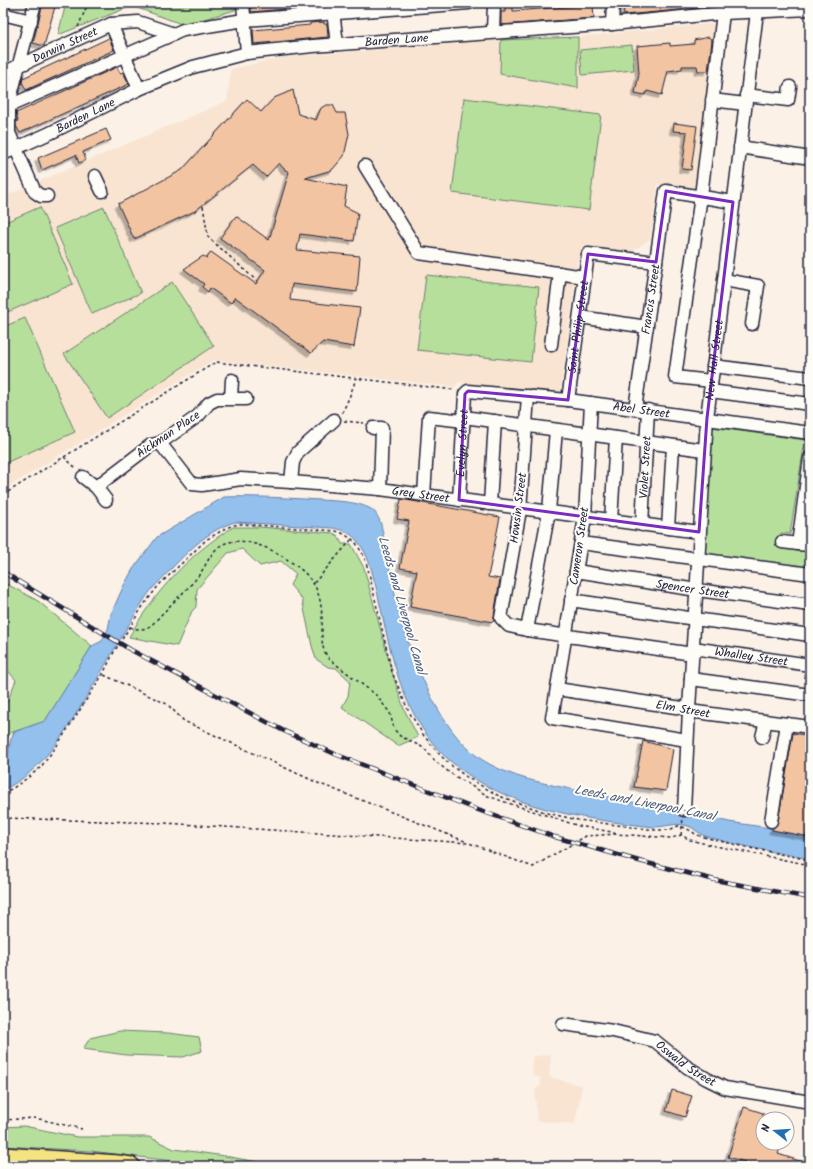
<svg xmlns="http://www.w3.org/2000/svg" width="813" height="1169" viewBox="0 0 813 1169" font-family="Kalam,sans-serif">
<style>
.built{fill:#f8e4d1}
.green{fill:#b6df9c;stroke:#6c806c}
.water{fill:#94c0ed;stroke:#6681a6}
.building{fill:#f2c4a1;stroke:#22223b;filter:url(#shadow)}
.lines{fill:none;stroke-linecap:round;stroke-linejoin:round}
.minor-casing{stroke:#22223b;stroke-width:15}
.highway-casing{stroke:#22223b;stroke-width:20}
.path{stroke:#22223b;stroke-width:1.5;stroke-dasharray:3 3;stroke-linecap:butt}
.minor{stroke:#fdfcf7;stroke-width:12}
.highway{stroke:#f5e382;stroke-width:17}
.rail-casing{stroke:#22223b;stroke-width:4.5}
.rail{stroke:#fdfcf7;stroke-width:3;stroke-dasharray:9;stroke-linecap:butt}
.path-bridge{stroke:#22223b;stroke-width:1.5;stroke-dasharray:3 3;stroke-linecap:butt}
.marked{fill:none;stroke:#7b2cbf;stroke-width:3;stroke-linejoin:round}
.labels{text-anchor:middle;stroke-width:4;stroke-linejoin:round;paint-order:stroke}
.street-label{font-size:12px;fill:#22223b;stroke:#fdfcf7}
.water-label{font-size:13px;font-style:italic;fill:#4a5979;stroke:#fdfcf7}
</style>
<defs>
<filter id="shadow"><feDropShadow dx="-3.5" dy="3.5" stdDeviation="0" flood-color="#0004"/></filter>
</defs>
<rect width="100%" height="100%" fill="#fbf1e6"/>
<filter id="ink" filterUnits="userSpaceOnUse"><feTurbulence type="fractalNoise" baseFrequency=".025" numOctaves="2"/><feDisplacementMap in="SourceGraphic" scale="8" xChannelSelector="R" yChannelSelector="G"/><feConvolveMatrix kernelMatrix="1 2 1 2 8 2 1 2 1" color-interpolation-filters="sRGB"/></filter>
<g filter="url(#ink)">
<path class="built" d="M718 23 696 189 658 184 650 239 630 253 590 248 584 252H579L560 394 458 382 455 387 213 360 26 476 3 489V197L227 101 231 69 285 57 501 40 500 74 578 88V37Z
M551 1054 549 1077 582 1086 575 1124 537 1121 535 1092 537 1088 541 1085 540 1077 533 1076 532 1057Z"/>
<path class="green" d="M66 3H234L235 10 184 25 132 6 58 35Z
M578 37V88L500 74 501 40Z
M632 45 634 70 582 75 580 50Z
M464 98 601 115 589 210 452 193Z
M40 207 73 284 3 314V223Z
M104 207 141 293 92 314 55 228Z
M426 275 539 287 531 362 417 350Z
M172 282 214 346 107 418 64 354Z
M25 318 75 432 3 464V327Z
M711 427 805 440 790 534 781 533 779 544 810 548V570L704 556Z
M233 527H259L333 533 338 536 342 544H351L364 568 392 672 404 709 418 737 398 746 342 707 348 696 350 681 336 668 328 667 316 659 312 646 302 599 290 585 296 574 281 561 260 566 242 549 228 553 197 589 196 607 192 611 177 646 129 637C154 593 189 554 233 527Z
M3 582 38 601 92 646 45 721 10 733 3 745V706L6 705 16 680 3 665Z
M120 1031 168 1033 199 1037 202 1051 183 1057 126 1055 83 1049 90 1038Z
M24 1126 77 1137H149L174 1149 225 1156 279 1166H213L91 1151 3 1146V1127Z"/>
<path class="water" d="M224 497C256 496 288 498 320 500 335 501 355 501 369 508 376 511 378 517 381 524 387 552 391 580 398 608 410 653 435 721 472 752 482 761 496 768 509 773 526 780 544 783 561 787 593 794 625 800 657 808L675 812 679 816 689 817 695 814 729 822 770 828 773 830 810 837V859C775 852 739 846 705 836 697 833 693 826 684 825 674 823 665 827 654 827 583 819 505 809 449 760 425 740 406 703 397 673 388 645 383 616 376 587 372 572 369 555 358 542 352 533 343 530 333 528L235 522C202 531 175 566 152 589L146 597C125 629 107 663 87 696 64 733 43 771 3 790V759L8 752 11 739 14 732 45 721 92 646 102 641 108 629 111 614 123 587 133 569 157 537Z"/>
<path class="building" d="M43 3H56L44 46 33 43Z
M285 3V9L251 12V6Z
M623 3H712V7L624 15Z
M593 5 594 18 501 25V12H505V6H513V11Z
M324 22V24H327L328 37 254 44 253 30 310 25V23Z
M709 37 712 41 708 71H698L697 66H682V69L668 71 662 95 647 91 645 95 635 93 639 74 637 46 670 43V46L694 44V40Z
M109 38 114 50 26 90 22 82 23 78Z
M117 67 120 73 123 72 129 84 20 133 16 126V121H18L16 113Z
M293 90 298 114 316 120 321 108 326 105H333L337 113H345L349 134 344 156 332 170 305 178 347 187 344 206 358 213 354 241 300 234 297 250 360 256 357 292 292 284 290 300 360 308 354 347 323 342 311 353 235 297 231 303 210 288 208 292 202 287 204 284 184 269 203 256 207 258 211 252 256 284 265 270 220 238 236 216 269 240 289 172 284 169 279 163 266 177 253 165 195 211 134 239 118 204 182 170 247 99 261 112 274 98Z
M674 123 697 126 691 170 682 169 687 132 673 131Z
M106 129 111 140 83 152 86 160 79 163 76 155 42 170 38 158Z
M401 499 500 517 488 577 500 579 493 622 410 607 417 571 400 568 409 521 397 519Z
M793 733 810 736V837L772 830 778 822Z
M643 741 673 749 666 791 634 787Z
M672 1090 692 1096 685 1117 666 1111Z
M744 1107 763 1113V1143H782L778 1154 809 1164V1166H759L728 1157Z"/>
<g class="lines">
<defs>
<g id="minor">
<path d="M35 3 9 103V133L35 192 41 196H47"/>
<path d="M243 3 247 53"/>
<path d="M332 3 337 44"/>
<path d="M719 3 725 13"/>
<path d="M3 14 31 21"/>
<path d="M111 24 139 89"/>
<path d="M612 24 613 3"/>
<path d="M493 32 494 3"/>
<path id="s1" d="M3 73 111 24 138 22 174 34"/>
<path d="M746 95 788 100 790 87"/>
<path d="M712 100 745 104"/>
<path d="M9 106 183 30 244 20 469 3"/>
<path d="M740 147 810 158"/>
<path id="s2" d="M3 154 50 133 139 89 193 67 247 53 313 46 612 24 723 13 810 9"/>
<path d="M365 166 419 253 585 277"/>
<path d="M95 176 102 191"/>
<path d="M724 280 758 286 752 324"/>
<path d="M580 317 647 327"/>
<path d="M551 345 560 273"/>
<path d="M713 366 810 378"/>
<path d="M711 381 675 377 701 196 723 13"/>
<path d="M710 391 810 404"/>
<path d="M528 396 520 510 501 618 509 626 527 630 693 654"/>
<path d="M231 398 232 380"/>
<path id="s3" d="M568 400 588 254 656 262"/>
<path d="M591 403 585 517 552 718 687 740"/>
<path id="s4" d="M635 409 666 191 733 202"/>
<path d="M464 417 704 450"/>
<path d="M373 428H382L380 489"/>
<path id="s5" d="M160 443 192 484 202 485 241 479 291 482 380 489 699 532"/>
<path d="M810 458 798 544 810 545"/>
<path d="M83 477 96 487 106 500"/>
<path d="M291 482 293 462 298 452 334 420"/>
<path d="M96 487 151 445 160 443 198 416 209 403 217 399H246"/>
<path d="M424 495 429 417 464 421"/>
<path id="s6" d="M459 500 465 394 468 391 568 400 810 433"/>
<path d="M490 504 495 421"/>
<path d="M611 521 616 438"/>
<path id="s7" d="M642 525 648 410"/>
<path d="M668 528 673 446"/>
<path d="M782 542 798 544"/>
<path d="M581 543 810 574"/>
<path id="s8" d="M576 571 697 590 810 605"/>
<path d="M571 600 695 619 810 635"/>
<path d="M527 630 549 511 556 430"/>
<path id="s9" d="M693 648 810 665"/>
<path d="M691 679 810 695"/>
<path d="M557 689 689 709V711L810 727"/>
<path id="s10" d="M689 709 707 418 757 12"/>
<path d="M762 737 766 721"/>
<path d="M684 810 689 711"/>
<path d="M771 821 787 724"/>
<path id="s11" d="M563 1024 613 1031 655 1041 687 1067 707 1079 725 1088 810 1102"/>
</g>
<path id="highway" d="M3 1156 118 1164 131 1166"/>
</defs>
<use href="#minor" class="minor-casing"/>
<use href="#highway" class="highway-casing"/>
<path class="path" d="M226 3 233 8
M78 27 86 8 91 3
M203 206 208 237 258 282
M342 413 349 398 356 379
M344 421 364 423
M64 457 77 469
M3 495 216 362 455 390
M314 583 352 539
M130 627C137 630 144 630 150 626 156 622 160 615 165 611 176 599 189 588 199 575 206 566 210 553 220 546 236 535 262 545 277 553 312 574 323 587 322 628 322 641 321 648 329 659L376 695 390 713 394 729 400 736 424 748 435 761 450 773 488 796 505 802 579 826 612 832 616 834
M104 675 167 704 184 721 318 783 467 842
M3 793 13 788 26 779 40 768 56 747 103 674 114 652 126 633 143 606 159 585 206 540 226 528 234 525 242 524 336 531 342 533 352 539 356 543 364 556 368 569 392 672 408 710 424 736 440 755 453 767 468 778 499 796 547 813 578 820 655 830H669L678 826 686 828 697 835 707 838 750 848 810 860
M3 818 165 823 469 843 533 867 586 836 617 834 672 838 681 835 690 840 715 846 810 865
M3 1120 35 1118 82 1129"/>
<use href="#minor" class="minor"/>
<use href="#highway" class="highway"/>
<defs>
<path id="rail" d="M3 572 131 650 282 730 335 754 478 810 555 837 639 861 715 880 810 898"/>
</defs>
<use href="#rail" class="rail-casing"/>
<use href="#rail" class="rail"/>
<path class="path-bridge" d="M681 835 684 810"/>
</g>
</g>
<path class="marked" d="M666 191 733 202 707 418 699 532 459 500 465 394 468 391 568 400 588 254 656 262Z"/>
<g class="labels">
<g class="street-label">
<text dy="4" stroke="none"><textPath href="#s2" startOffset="415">Barden Lane</textPath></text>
<text dy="4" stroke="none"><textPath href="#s1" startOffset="68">Darwin Street</textPath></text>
<text dy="4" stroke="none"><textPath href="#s2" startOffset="91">Barden Lane</textPath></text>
<text dy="4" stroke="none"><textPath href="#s4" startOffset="111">Francis Street</textPath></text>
<text dy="4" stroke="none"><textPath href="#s3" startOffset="74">Saint Philip Street</textPath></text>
<text dy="4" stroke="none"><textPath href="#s10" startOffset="350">New Hall Street</textPath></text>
<text dy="4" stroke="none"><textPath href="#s6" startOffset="285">Abel Street</textPath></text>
<text transform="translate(168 434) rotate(-34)" y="4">Aickman Place</text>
<text dy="4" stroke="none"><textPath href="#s6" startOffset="57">Evelyn Street</textPath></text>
<text dy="4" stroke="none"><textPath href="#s7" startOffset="58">Violet Street</textPath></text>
<text dy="4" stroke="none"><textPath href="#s5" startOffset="282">Grey Street</textPath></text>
<text transform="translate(518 508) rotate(-83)" y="4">Howsin Street</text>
<text transform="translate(579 546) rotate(-82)" y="4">Cameron Street</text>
<text dy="4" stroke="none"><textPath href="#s8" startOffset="118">Spencer Street</textPath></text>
<text dy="4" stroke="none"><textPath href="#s9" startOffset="59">Whalley Street</textPath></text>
<text transform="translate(683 709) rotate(10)" y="4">Elm Street</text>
<text dy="4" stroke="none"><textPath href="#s11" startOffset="132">Oswald Street</textPath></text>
</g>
<g class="water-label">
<text transform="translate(403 605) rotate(74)" y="5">Leeds and Liverpool Canal</text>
<text transform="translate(645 802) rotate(11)" y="5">Leeds and Liverpool Canal</text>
</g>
</g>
<rect width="813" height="1169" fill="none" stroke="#fdfcf7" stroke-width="16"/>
<rect x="8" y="8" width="797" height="1153" fill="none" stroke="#22223b" stroke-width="1.5" filter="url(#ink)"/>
<g transform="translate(775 1131) rotate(287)"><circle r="19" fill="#fdfcf7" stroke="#a5a5ac"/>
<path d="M0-3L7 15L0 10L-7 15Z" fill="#1f6fb2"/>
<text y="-6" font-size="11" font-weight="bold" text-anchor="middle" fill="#22223b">N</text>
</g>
</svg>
